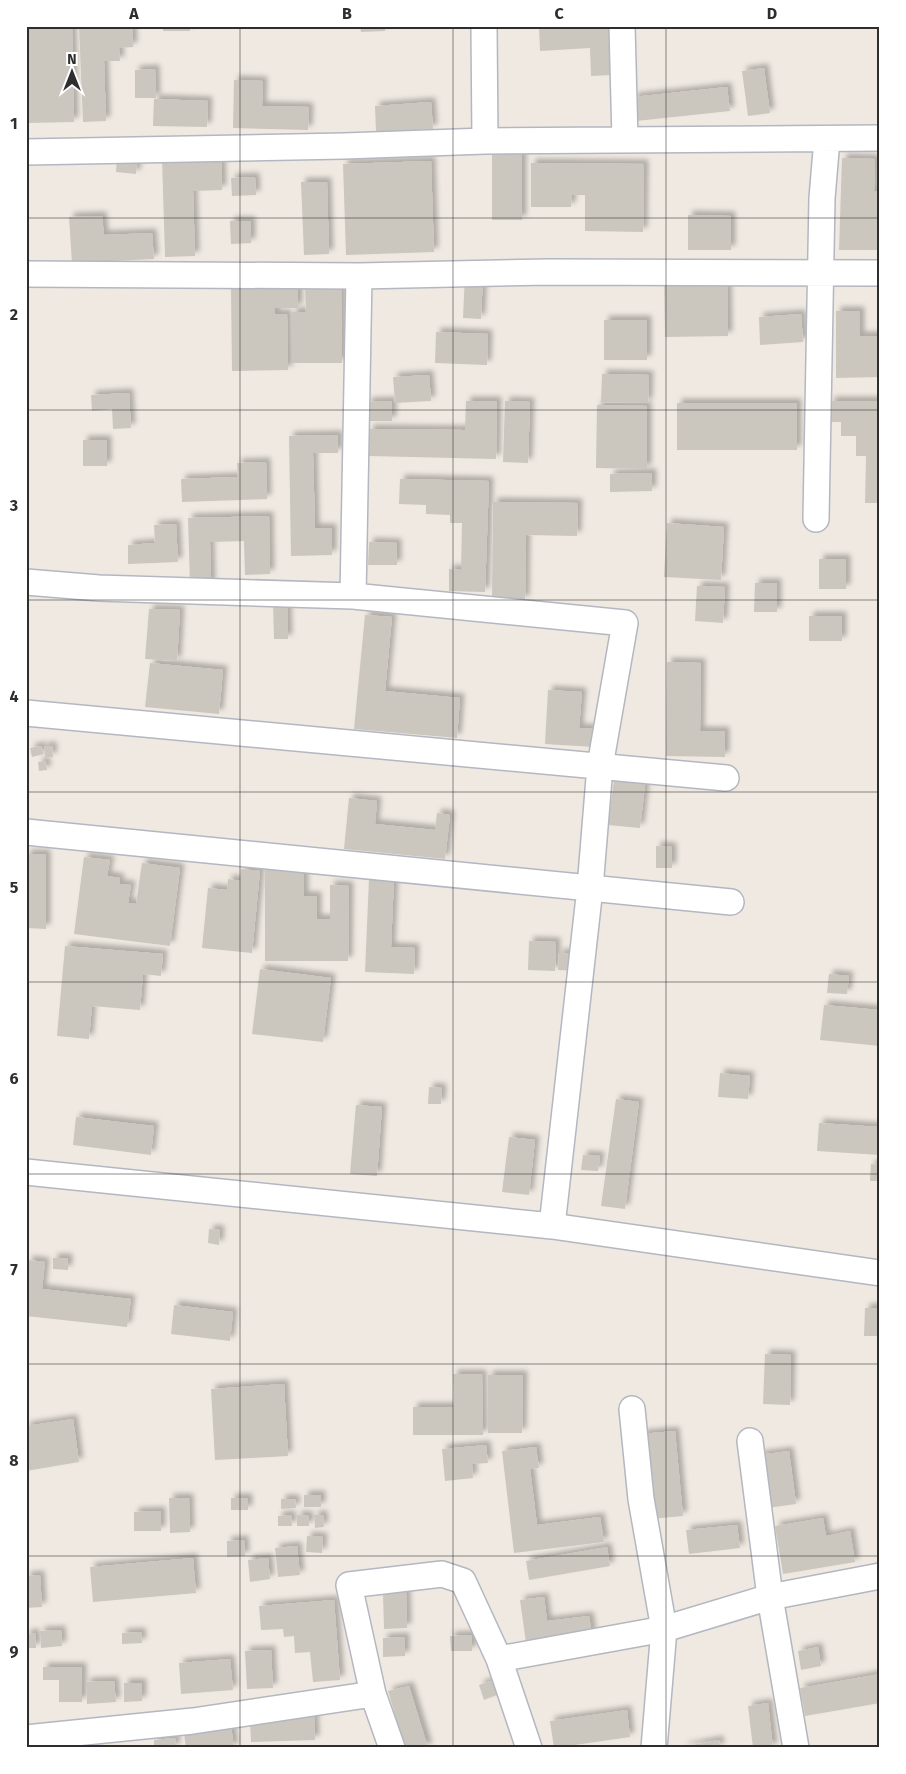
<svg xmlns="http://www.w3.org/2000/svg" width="906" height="1774" viewBox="0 0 906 1774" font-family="'Fira Sans',sans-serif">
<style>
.building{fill:#cbc7bf;filter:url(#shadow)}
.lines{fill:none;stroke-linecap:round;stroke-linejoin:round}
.minor-casing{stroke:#b4b7c1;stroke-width:28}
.minor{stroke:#fff;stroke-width:25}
.grid{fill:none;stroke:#2e2e2e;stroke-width:1;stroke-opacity:0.55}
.neatline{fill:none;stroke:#2e2e2e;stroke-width:2}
.grid-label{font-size:16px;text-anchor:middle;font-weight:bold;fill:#2e2e2e}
</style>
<defs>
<filter id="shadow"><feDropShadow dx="4.5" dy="-4.5" stdDeviation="2.5" flood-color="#0004"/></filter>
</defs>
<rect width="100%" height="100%" fill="#efe9e1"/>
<path class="building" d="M27 26H72L74 122 26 123V92H28Z
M79 26H132L133 47 119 48 120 61H104L106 121 83 122Z
M163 26H190V31H163Z
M360 26H385V31L361 32Z
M539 26H609L612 75 591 76 590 48 540 51Z
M764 68 770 113 748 116 742 71Z
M155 69 156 98H135V70Z
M234 80 263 81 262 106 309 107 308 130 233 128Z
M727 87 730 111 636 121 633 97Z
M154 99 208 101 207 127 153 126Z
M431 102 433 129 376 132 375 106Z
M492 152H522V220H492Z
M221 156 222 190 193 191 195 256 165 257 162 158Z
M117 157 137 158 136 174 116 172Z
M842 158 875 159 874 191H880V250H839Z
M431 161 434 252 346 255 343 164Z
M531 163 644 164 643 232 585 231V195H572L571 207H531Z
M255 177 256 195 232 196 231 178Z
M301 182H327L329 254 304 255Z
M688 215 731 216V250H688Z
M102 216 104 235 152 233 154 259 72 263 69 217Z
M230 221H251V243L231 244Z
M727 273 728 336 665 337 664 275Z
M465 274 483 275 481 319 463 318Z
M341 284 342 363H292V312H306L305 285Z
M298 287V308H275V314H287L288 370 232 371 231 288Z
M836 311H860V336H880V377L836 378Z
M801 314 803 342 760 345 759 317Z
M604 320H647V360H604Z
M436 332 488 334 487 365 435 363Z
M602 374 649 375 648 403 601 402Z
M429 375 431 401 395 403 393 377Z
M129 393 131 428 113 429 112 409 92 411 91 395Z
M392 401V421H368L367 402Z
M466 401H497L496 459 369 456V429L465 430Z
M505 401 530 402 528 463 503 462Z
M830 401H880V503H865L866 456H856V436H841V422H830Z
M677 403H797V450H677Z
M597 405 647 406V469L596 468Z
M338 435V453H313L315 528H332V555L291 556 289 436Z
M83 440H107V466H83Z
M266 462 267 499 182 502 181 479 238 477 237 463Z
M652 473V491L610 492V474Z
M400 479 489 481 485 592 449 591V569L461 570 462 523H450V515L426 514V505L399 504Z
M493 502 578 503 577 536 526 535 525 600H492Z
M269 516 270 574 245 575 244 541 210 542 211 586H190L188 518Z
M667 523 724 527 721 580 664 577Z
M176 524 178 562 128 564V545L155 543 154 525Z
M369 542 397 543V565H368Z
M819 559H846V589H819Z
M755 583H777V612H754Z
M697 586 725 587 723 623 695 621Z
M273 601H287L288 639H274Z
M149 609 180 610 177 661 145 659Z
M365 615 392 617 385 691 460 698 457 738 354 729Z
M809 616H842V641H809Z
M667 662 701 663 700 731H725V757L666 756Z
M150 663 223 670 219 714 145 707Z
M548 690 582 692 579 728 595 729 594 747 545 744Z
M41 746 44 754 32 757 30 748Z
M44 746H52L53 757H45Z
M45 761 47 770 39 771 38 762Z
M615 773 646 777 640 828 608 825Z
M349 798 377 801 375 824 435 830 437 813 450 815 445 859 344 849Z
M656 846 672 847V868H656Z
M26 854H46V929L26 928Z
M84 857 110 860 107 876 120 878 119 884 131 885 128 903 136 904 142 863 180 868 170 946 74 934Z
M265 866 304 867V896H317V919H330V885L349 886 348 961H265Z
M241 869 260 871 252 953 202 948 208 888 227 890 228 879 240 881Z
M369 878 394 879 391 947 415 948 414 974 365 972Z
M529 941 556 942 555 971 528 970Z
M65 946 163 954 161 976 143 974 140 1010 92 1006 89 1039 57 1036Z
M559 953 577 954 576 971 558 970Z
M260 969 331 978 323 1042 252 1034Z
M829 974 849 976 847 994 827 993Z
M824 1005 880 1010V1046L820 1040Z
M720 1073 750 1076 748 1099 718 1097Z
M429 1087 442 1088 441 1104H428Z
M616 1099 639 1102 625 1209 601 1206Z
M356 1105 382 1107 377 1176 350 1174Z
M76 1117 154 1126 151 1155 73 1145Z
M819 1123 880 1127V1155L817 1151Z
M509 1137 535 1140 529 1195 502 1192Z
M583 1155 600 1156 598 1171 581 1170Z
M871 1164 880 1165V1181H870Z
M209 1229 220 1230 219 1245 208 1243Z
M53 1258H68V1270L53 1269Z
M28 1260 45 1262 42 1289 131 1299 127 1327 26 1316Z
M174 1305 233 1312 230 1341 171 1334Z
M865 1308H880V1336H864Z
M765 1354 791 1355 790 1405 763 1404Z
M453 1374H482L483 1435H413V1407H454Z
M488 1375H523L522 1433H488Z
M284 1384 288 1456 215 1460 211 1389Z
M73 1419 79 1462 26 1471V1426Z
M675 1431 683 1516 649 1519 641 1434Z
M486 1445 488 1463 472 1464 473 1478 445 1481 442 1449Z
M536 1447 539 1468 530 1469 537 1525 600 1517 604 1542 514 1553 502 1451Z
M789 1451 796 1504 767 1508 759 1455Z
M304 1495H321V1507H304Z
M169 1498H189L190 1532 170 1533Z
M231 1498H248V1510H231Z
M281 1499H295L296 1508 281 1509Z
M161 1511V1531H134V1512Z
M291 1515 292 1526H278V1516Z
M297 1515 309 1516V1526H297Z
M314 1515H323L324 1527 315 1528Z
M823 1518 826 1536 850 1531 855 1562 783 1574 775 1526Z
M737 1525 740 1548 689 1554 686 1530Z
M307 1536 323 1537 322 1553 306 1552Z
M244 1540 245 1556 227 1557V1541Z
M297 1546 300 1575 278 1577 275 1548Z
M607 1547 610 1566 529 1580 526 1561Z
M193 1558 196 1593 93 1602 90 1567Z
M268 1558 270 1579 250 1582 248 1560Z
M40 1575 42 1607 26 1608V1576Z
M406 1592 407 1628 384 1629 383 1593Z
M544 1597 547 1621 589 1616 592 1635 526 1643 520 1600Z
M334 1600 340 1680 313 1682 310 1652 295 1653 294 1636 284 1637 283 1629 261 1630 259 1606Z
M61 1630 62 1646 41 1648 40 1631Z
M141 1632 142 1643 122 1644V1633Z
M35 1633 36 1648H26V1634Z
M472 1635V1651H451L450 1636Z
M405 1637V1656L383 1657V1638Z
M818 1647 821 1666 801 1670 798 1651Z
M271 1650 273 1688 247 1689 245 1651Z
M230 1659 233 1690 181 1694 179 1663Z
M43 1667H82V1702H59V1680H43Z
M880 1674V1703L805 1716 800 1688Z
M497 1679 502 1693 484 1700 479 1685Z
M114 1681 116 1702 87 1704 86 1682Z
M124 1683H142V1701L124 1702Z
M409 1686 428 1748H405L388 1691Z
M768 1703 773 1748H753L748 1706Z
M627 1710 630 1737 554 1748 550 1721Z
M314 1716 315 1740 251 1742 250 1719Z
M231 1726 234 1748H186L184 1734Z
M175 1738 176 1748H154V1740Z
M719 1740 720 1748H682V1747Z"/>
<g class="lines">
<defs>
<path id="minor" d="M484 26 485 141
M622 26 625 140
M26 152 344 146 485 141 880 138
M26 274 359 276 549 272 880 273
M816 519 822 198 827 139
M26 582 99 588 353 596 625 623 600 766 590 888 552 1226
M353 596 359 276
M26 713 726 778
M26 832 731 902
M26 1172 552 1226 880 1273
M632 1409 641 1499 664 1629 654 1748
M750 1441 770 1597 880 1576
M499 1659 664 1629 770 1597 796 1748
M373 1694 392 1748
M26 1738 193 1721 373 1694 349 1585 442 1574 463 1581 499 1659 529 1748"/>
</defs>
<use href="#minor" class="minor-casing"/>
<use href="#minor" class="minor"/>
</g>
<path class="grid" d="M240 26V1748M453 26V1748M666 26V1748M26 218H880M26 410H880M26 600H880M26 792H880M26 982H880M26 1174H880M26 1364H880M26 1556H880"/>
<rect width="906" height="1774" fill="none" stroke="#ffffff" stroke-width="55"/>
<g transform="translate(72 72)" stroke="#ffffff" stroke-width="4" paint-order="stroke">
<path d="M0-4L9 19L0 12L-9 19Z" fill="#2e2e2e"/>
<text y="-8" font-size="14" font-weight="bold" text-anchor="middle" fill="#2e2e2e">N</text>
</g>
<rect x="28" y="28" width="850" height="1718" class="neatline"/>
<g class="grid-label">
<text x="134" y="19">A</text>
<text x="347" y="19">B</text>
<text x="559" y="19">C</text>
<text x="772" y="19">D</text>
<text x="14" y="129">1</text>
<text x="14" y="320">2</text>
<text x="14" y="511">3</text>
<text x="14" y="702">4</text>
<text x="14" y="893">5</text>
<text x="14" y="1084">6</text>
<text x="14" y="1275">7</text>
<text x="14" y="1466">8</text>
<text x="14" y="1657">9</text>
</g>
</svg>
